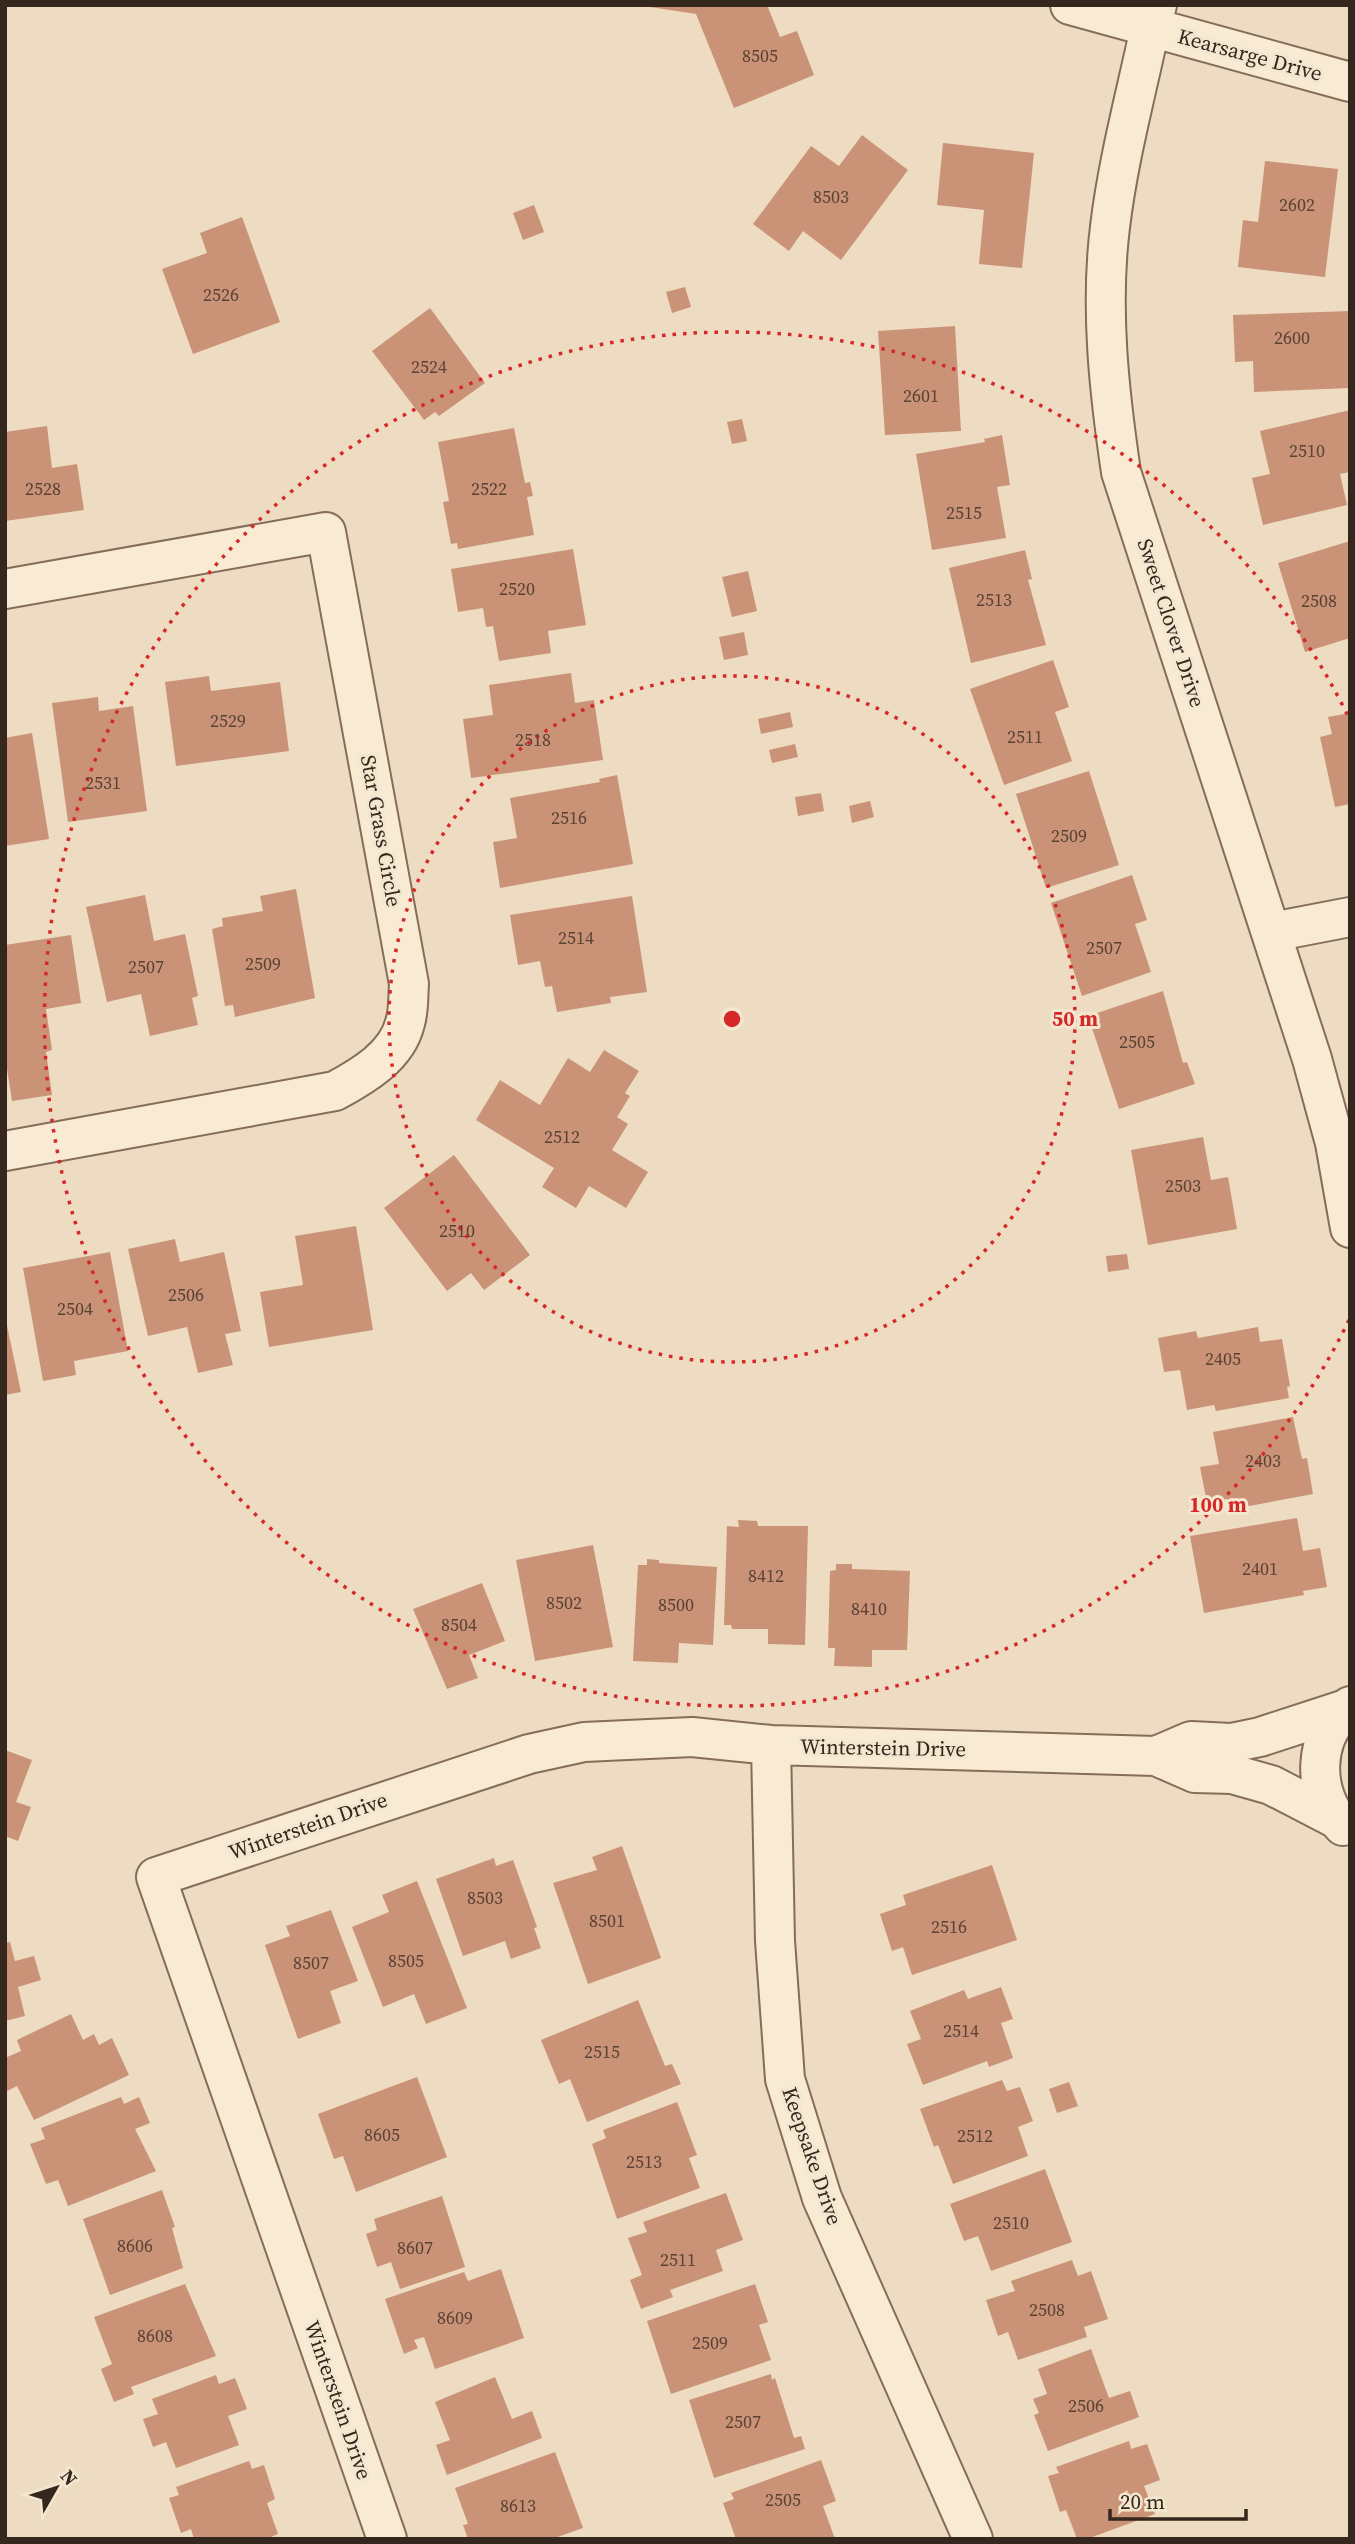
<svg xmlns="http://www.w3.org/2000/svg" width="1355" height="2544" viewBox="0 0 1355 2544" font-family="'Source Serif 4',serif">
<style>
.building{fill:#ca9377}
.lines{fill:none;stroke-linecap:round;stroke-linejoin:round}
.minor-casing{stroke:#856d59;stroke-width:42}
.minor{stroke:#f8ead3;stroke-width:38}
.ring{fill:none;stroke:#d62828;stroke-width:3.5;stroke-dasharray:3.5 7}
.labels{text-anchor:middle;stroke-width:6;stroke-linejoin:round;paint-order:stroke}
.number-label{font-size:18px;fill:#5a4234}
.street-label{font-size:21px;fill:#35271d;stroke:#f4e7d0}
.centre{fill:#d62828;stroke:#f4e7d0;stroke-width:3.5}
.ring-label{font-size:21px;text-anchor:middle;font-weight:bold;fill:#d62828;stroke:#f4e7d0;stroke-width:6;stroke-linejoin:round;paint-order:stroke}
</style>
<rect width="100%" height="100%" fill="#eddcc1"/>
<path class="building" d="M637 5H767L780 37 797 31 814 75 734 108 696 14Z
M862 135 908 170 841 260 803 231 789 251 753 224 811 146 839 166Z
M943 143 1034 153 1022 268 979 264 984 210 937 205Z
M1265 161 1338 169 1325 277 1238 267 1243 220 1258 222Z
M534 205 544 232 523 240 513 213Z
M242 217 280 322 193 354 162 269 207 253 200 233Z
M685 287 691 307 672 313 666 292Z
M430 308 485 383 439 416 435 412 424 420 372 351Z
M1350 311V388L1254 392 1253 361 1235 362 1233 315Z
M955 326 961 431 885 435 878 331Z
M1350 410V472L1340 474 1347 505 1263 525 1252 478 1270 474 1260 431Z
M742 419 747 441 732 444 727 422Z
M47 426 52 468 77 464 84 510 5 521V432Z
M514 428 525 483 530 482 533 496 527 497 534 535 458 549 457 543 451 544 443 502 449 501 438 442Z
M1002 435 1010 485 997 487 1006 538 932 550 916 454 985 442 984 439Z
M1350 541V638L1305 652 1278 563Z
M573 549 586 625 548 631 551 653 499 661 493 626 486 627 483 608 458 612 451 569Z
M1025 550 1032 579 1028 580 1046 645 971 663 949 568Z
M748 571 757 611 732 617 722 577Z
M744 632 748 655 724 660 719 637Z
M1053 660 1069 707 1055 712 1072 761 1004 785 970 689Z
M571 673 575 703 594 700 603 760 471 778 463 719 493 715 489 685Z
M209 676 211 691 280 682 289 751 176 766 165 682Z
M98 697 99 711 133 706 147 811 68 822 52 703Z
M790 712 793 727 761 734 758 719Z
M1350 713V804L1335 807 1320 737 1332 734 1328 717Z
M32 733 49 839 5 846V738Z
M795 744 798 757 772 763 769 750Z
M1089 771 1119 865 1046 888 1016 794Z
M617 775 633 864 500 888 493 842 517 838 510 798 600 782 599 779Z
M821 793 824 811 798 816 795 797Z
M870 801 874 817 852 823 849 806Z
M1132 875 1147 920 1135 924 1151 972 1082 996 1051 903Z
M296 889 315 998 235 1017 233 1005 225 1006 212 929 223 926 222 918 263 911 260 896Z
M145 895 154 941 185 934 198 996 192 998 198 1025 150 1036 141 994 107 1002 86 907Z
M632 896 647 992 610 997 611 1003 557 1012 552 986 545 987 540 961 518 965 510 915Z
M71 935 81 1003 46 1009 52 1050 46 1052 52 1095 12 1101 5 1056V945Z
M1163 991 1183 1063 1187 1062 1195 1084 1119 1109 1088 1016Z
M604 1050 639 1071 625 1093 630 1096 617 1117 628 1124 612 1150 648 1172 626 1208 589 1186 576 1208 542 1187 554 1168 476 1120 500 1080 540 1105 568 1058 590 1072Z
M1203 1137 1211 1180 1228 1177 1237 1229 1148 1245 1131 1150Z
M454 1155 530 1255 484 1290 471 1273 447 1291 384 1208Z
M356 1226 373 1330 269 1347 260 1292 303 1285 295 1236Z
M175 1239 180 1262 224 1252 241 1331 225 1334 233 1365 198 1373 187 1327 148 1336 128 1249Z
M110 1252 128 1351 74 1361 76 1375 43 1381 23 1268Z
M1127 1254 1129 1269 1108 1272 1106 1256Z
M5 1316 21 1392 5 1395Z
M1258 1327 1260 1342 1282 1339 1290 1386 1287 1387 1289 1398 1216 1411 1214 1405 1187 1410 1180 1370 1164 1372 1158 1338 1196 1331 1198 1338Z
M1293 1417 1302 1459 1307 1458 1313 1494 1228 1510 1227 1499 1207 1503 1200 1467 1219 1464 1213 1432Z
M1297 1518 1303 1551 1320 1548 1327 1587 1303 1591 1304 1595 1204 1613 1190 1536Z
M738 1520 757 1521 758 1526H808L805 1645 768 1644V1629H732L731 1625H724L727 1526 739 1527Z
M593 1545 613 1647 535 1661 516 1560Z
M647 1559 659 1560V1563L717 1567 713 1645 679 1643 678 1663 633 1661 638 1565H647Z
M836 1564H852V1569L910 1571 907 1650H872V1667L834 1666 835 1648H828L830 1571 836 1570Z
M482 1583 505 1641 469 1655 478 1678 447 1689 413 1609Z
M5 1750 32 1760 16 1802 31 1807 18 1841 5 1836Z
M622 1846 661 1958 588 1984 553 1883 597 1870 592 1857Z
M494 1858 496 1866 513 1860 537 1927 534 1928 541 1948 511 1959 505 1941 463 1956 436 1879Z
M992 1865 1017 1940 912 1975 903 1947 892 1951 880 1914 906 1905 903 1895Z
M417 1881 467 2008 426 2024 414 1994 383 2007 352 1927 389 1912 382 1895Z
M331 1910 358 1981 330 1991 341 2023 298 2039 265 1945 290 1936 286 1926Z
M10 1942 15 1961 34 1956 41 1980 18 1987 25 2016 5 2021V1943Z
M1001 1987 1013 2019 1001 2023 1013 2058 989 2067 987 2061 923 2085 907 2044 921 2039 910 2011 964 1990 968 1999Z
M638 2000 665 2066 672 2064 681 2084 587 2122 570 2079 559 2084 541 2040Z
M71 2014 83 2040 94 2034 99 2045 112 2038 129 2075 34 2120 17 2086 7 2091 5 2058 21 2051 17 2040Z
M417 2077 447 2157 356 2192 343 2156 334 2159 318 2114Z
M1002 2080 1007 2091 1020 2087 1033 2121 1018 2127 1028 2156 953 2184 938 2145 934 2147 920 2109Z
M1069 2082 1078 2106 1057 2113 1049 2089Z
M121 2097 124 2104 139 2097 150 2123 135 2129 156 2171 68 2206 58 2180 46 2184 30 2144 45 2139 41 2128Z
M677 2102 697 2155 689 2158 700 2188 617 2219 592 2144 606 2138 603 2130Z
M1045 2169 1072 2242 991 2271 978 2236 964 2241 950 2204Z
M162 2190 175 2227 172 2228 183 2268 110 2295 83 2219Z
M726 2193 743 2240 716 2250 723 2271 670 2290 673 2297 641 2309 630 2280 642 2275 628 2238 647 2232 643 2222Z
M442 2196 465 2267 400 2289 391 2262 377 2267 366 2234 377 2230 374 2219Z
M1072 2260 1078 2276 1091 2271 1108 2319 1084 2327 1087 2337 1018 2360 1008 2332 998 2336 986 2300 1015 2291 1011 2281Z
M501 2269 524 2338 435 2369 424 2337 414 2340 418 2348 404 2354 385 2299 464 2272 468 2281Z
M185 2284 216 2356 131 2387 134 2394 114 2402 101 2369 112 2364 94 2317Z
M755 2284 768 2322 759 2325 771 2360 671 2394 647 2321Z
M1091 2349 1109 2398 1130 2391 1139 2417 1048 2451 1034 2415 1039 2413 1033 2399 1047 2394 1038 2369Z
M771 2374 772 2380 775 2378 794 2438 801 2436 805 2449 714 2478 689 2400Z
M216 2375 219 2384 235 2378 246 2406 247 2409 228 2416 239 2445 176 2468 166 2442 153 2447 143 2419 158 2414 152 2399Z
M495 2377 512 2419 532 2411 542 2438 447 2475 436 2445 450 2440 435 2402Z
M1129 2441 1131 2449 1147 2444 1160 2480 1144 2486 1155 2514 1087 2539H1077L1066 2510 1060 2512 1048 2476 1059 2473 1056 2467Z
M555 2452 583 2528 552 2539H468L463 2525 468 2524 455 2488Z
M821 2460 836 2501 823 2506 835 2539H736L723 2503 734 2499 731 2493Z
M249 2461 252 2469 264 2465 275 2499 267 2503 278 2534 266 2539H194L191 2529 181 2533 169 2498 179 2495 176 2487Z"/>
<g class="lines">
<defs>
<path id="minor" d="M1070 5 1350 82
M1157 5 1150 28C1136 94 1118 160 1110 227 1100 308 1109 391 1121 472L1312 1059 1335 1143 1350 1228
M5 589 326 532 409 984C408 996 409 1011 405 1023 397 1056 363 1076 335 1091L5 1151
M1272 932 1350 917
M771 1745 775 1941 785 2079 822 2198 973 2539
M1156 1756 1191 1741 1231 1743 1260 1737 1346 1709
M1343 1826C1311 1793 1312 1735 1350 1706
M387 2539 156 1877 529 1754 584 1742 692 1737 771 1745 1156 1756 1195 1773 1232 1774 1271 1785 1335 1818"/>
</defs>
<use href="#minor" class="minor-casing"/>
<use href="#minor" class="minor"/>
</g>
<g class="ring">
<circle cx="732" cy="1019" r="343"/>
<path d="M1349 1320A687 687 0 1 1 1349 718"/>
</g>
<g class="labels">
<g class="number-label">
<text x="760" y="62">8505</text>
<text x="831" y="203">8503</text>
<text x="1297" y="211">2602</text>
<text x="221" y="301">2526</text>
<text x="1292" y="344">2600</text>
<text x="429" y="373">2524</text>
<text x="921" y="402">2601</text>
<text x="1307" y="457">2510</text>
<text x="43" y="495">2528</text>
<text x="489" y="495">2522</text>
<text x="964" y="519">2515</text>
<text x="517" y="595">2520</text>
<text x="994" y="606">2513</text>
<text x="1319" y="607">2508</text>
<text x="228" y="727">2529</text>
<text x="1025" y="743">2511</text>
<text x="533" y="746">2518</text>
<text x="103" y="789">2531</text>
<text x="569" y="824">2516</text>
<text x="1069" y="842">2509</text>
<text x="576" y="944">2514</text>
<text x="1104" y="954">2507</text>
<text x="263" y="970">2509</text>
<text x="146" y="973">2507</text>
<text x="1137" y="1048">2505</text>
<text x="562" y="1143">2512</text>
<text x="1183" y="1192">2503</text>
<text x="457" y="1237">2510</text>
<text x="186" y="1301">2506</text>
<text x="75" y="1315">2504</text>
<text x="1223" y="1365">2405</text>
<text x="1263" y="1467">2403</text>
<text x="1260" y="1575">2401</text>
<text x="766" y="1582">8412</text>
<text x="564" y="1609">8502</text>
<text x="676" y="1611">8500</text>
<text x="869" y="1615">8410</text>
<text x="459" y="1631">8504</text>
<text x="485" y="1904">8503</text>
<text x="607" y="1927">8501</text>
<text x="949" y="1933">2516</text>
<text x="406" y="1967">8505</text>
<text x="311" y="1969">8507</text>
<text x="961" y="2037">2514</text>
<text x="602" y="2058">2515</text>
<text x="382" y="2141">8605</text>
<text x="975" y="2142">2512</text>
<text x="644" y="2168">2513</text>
<text x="1011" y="2229">2510</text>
<text x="135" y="2252">8606</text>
<text x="415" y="2254">8607</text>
<text x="678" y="2266">2511</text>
<text x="1047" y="2316">2508</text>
<text x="455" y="2324">8609</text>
<text x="155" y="2342">8608</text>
<text x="710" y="2349">2509</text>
<text x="1086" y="2412">2506</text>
<text x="743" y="2428">2507</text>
<text x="783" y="2506">2505</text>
<text x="518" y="2512">8613</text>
</g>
<g class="street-label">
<text transform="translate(1250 55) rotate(15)" y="7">Kearsarge Drive</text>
<text transform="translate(1171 623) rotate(72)" y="7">Sweet Clover Drive</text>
<text transform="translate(381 831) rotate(80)" y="7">Star Grass Circle</text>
<text transform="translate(883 1748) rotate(1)" y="7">Winterstein Drive</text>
<text transform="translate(308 1826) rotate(-19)" y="7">Winterstein Drive</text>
<text transform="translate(812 2156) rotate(71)" y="7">Keepsake Drive</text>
<text transform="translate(338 2400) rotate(71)" y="7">Winterstein Drive</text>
</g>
</g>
<circle cx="732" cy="1019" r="10" class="centre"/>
<g class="ring-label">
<text x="1075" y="1026">50 m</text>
<text x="1218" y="1512">100 m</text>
</g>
<rect width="1355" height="2544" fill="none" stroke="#35271d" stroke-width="14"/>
<g transform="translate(56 2488) rotate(51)" stroke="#f4e7d0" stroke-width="5" paint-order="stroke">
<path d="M0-5L12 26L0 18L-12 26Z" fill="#35271d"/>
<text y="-10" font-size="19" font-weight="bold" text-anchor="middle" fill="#35271d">N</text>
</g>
<path d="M1110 2509v10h136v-10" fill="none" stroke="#35271d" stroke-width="3.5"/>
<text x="1120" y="2509" font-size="21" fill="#35271d" stroke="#f4e7d0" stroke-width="5" paint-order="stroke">20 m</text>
</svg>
